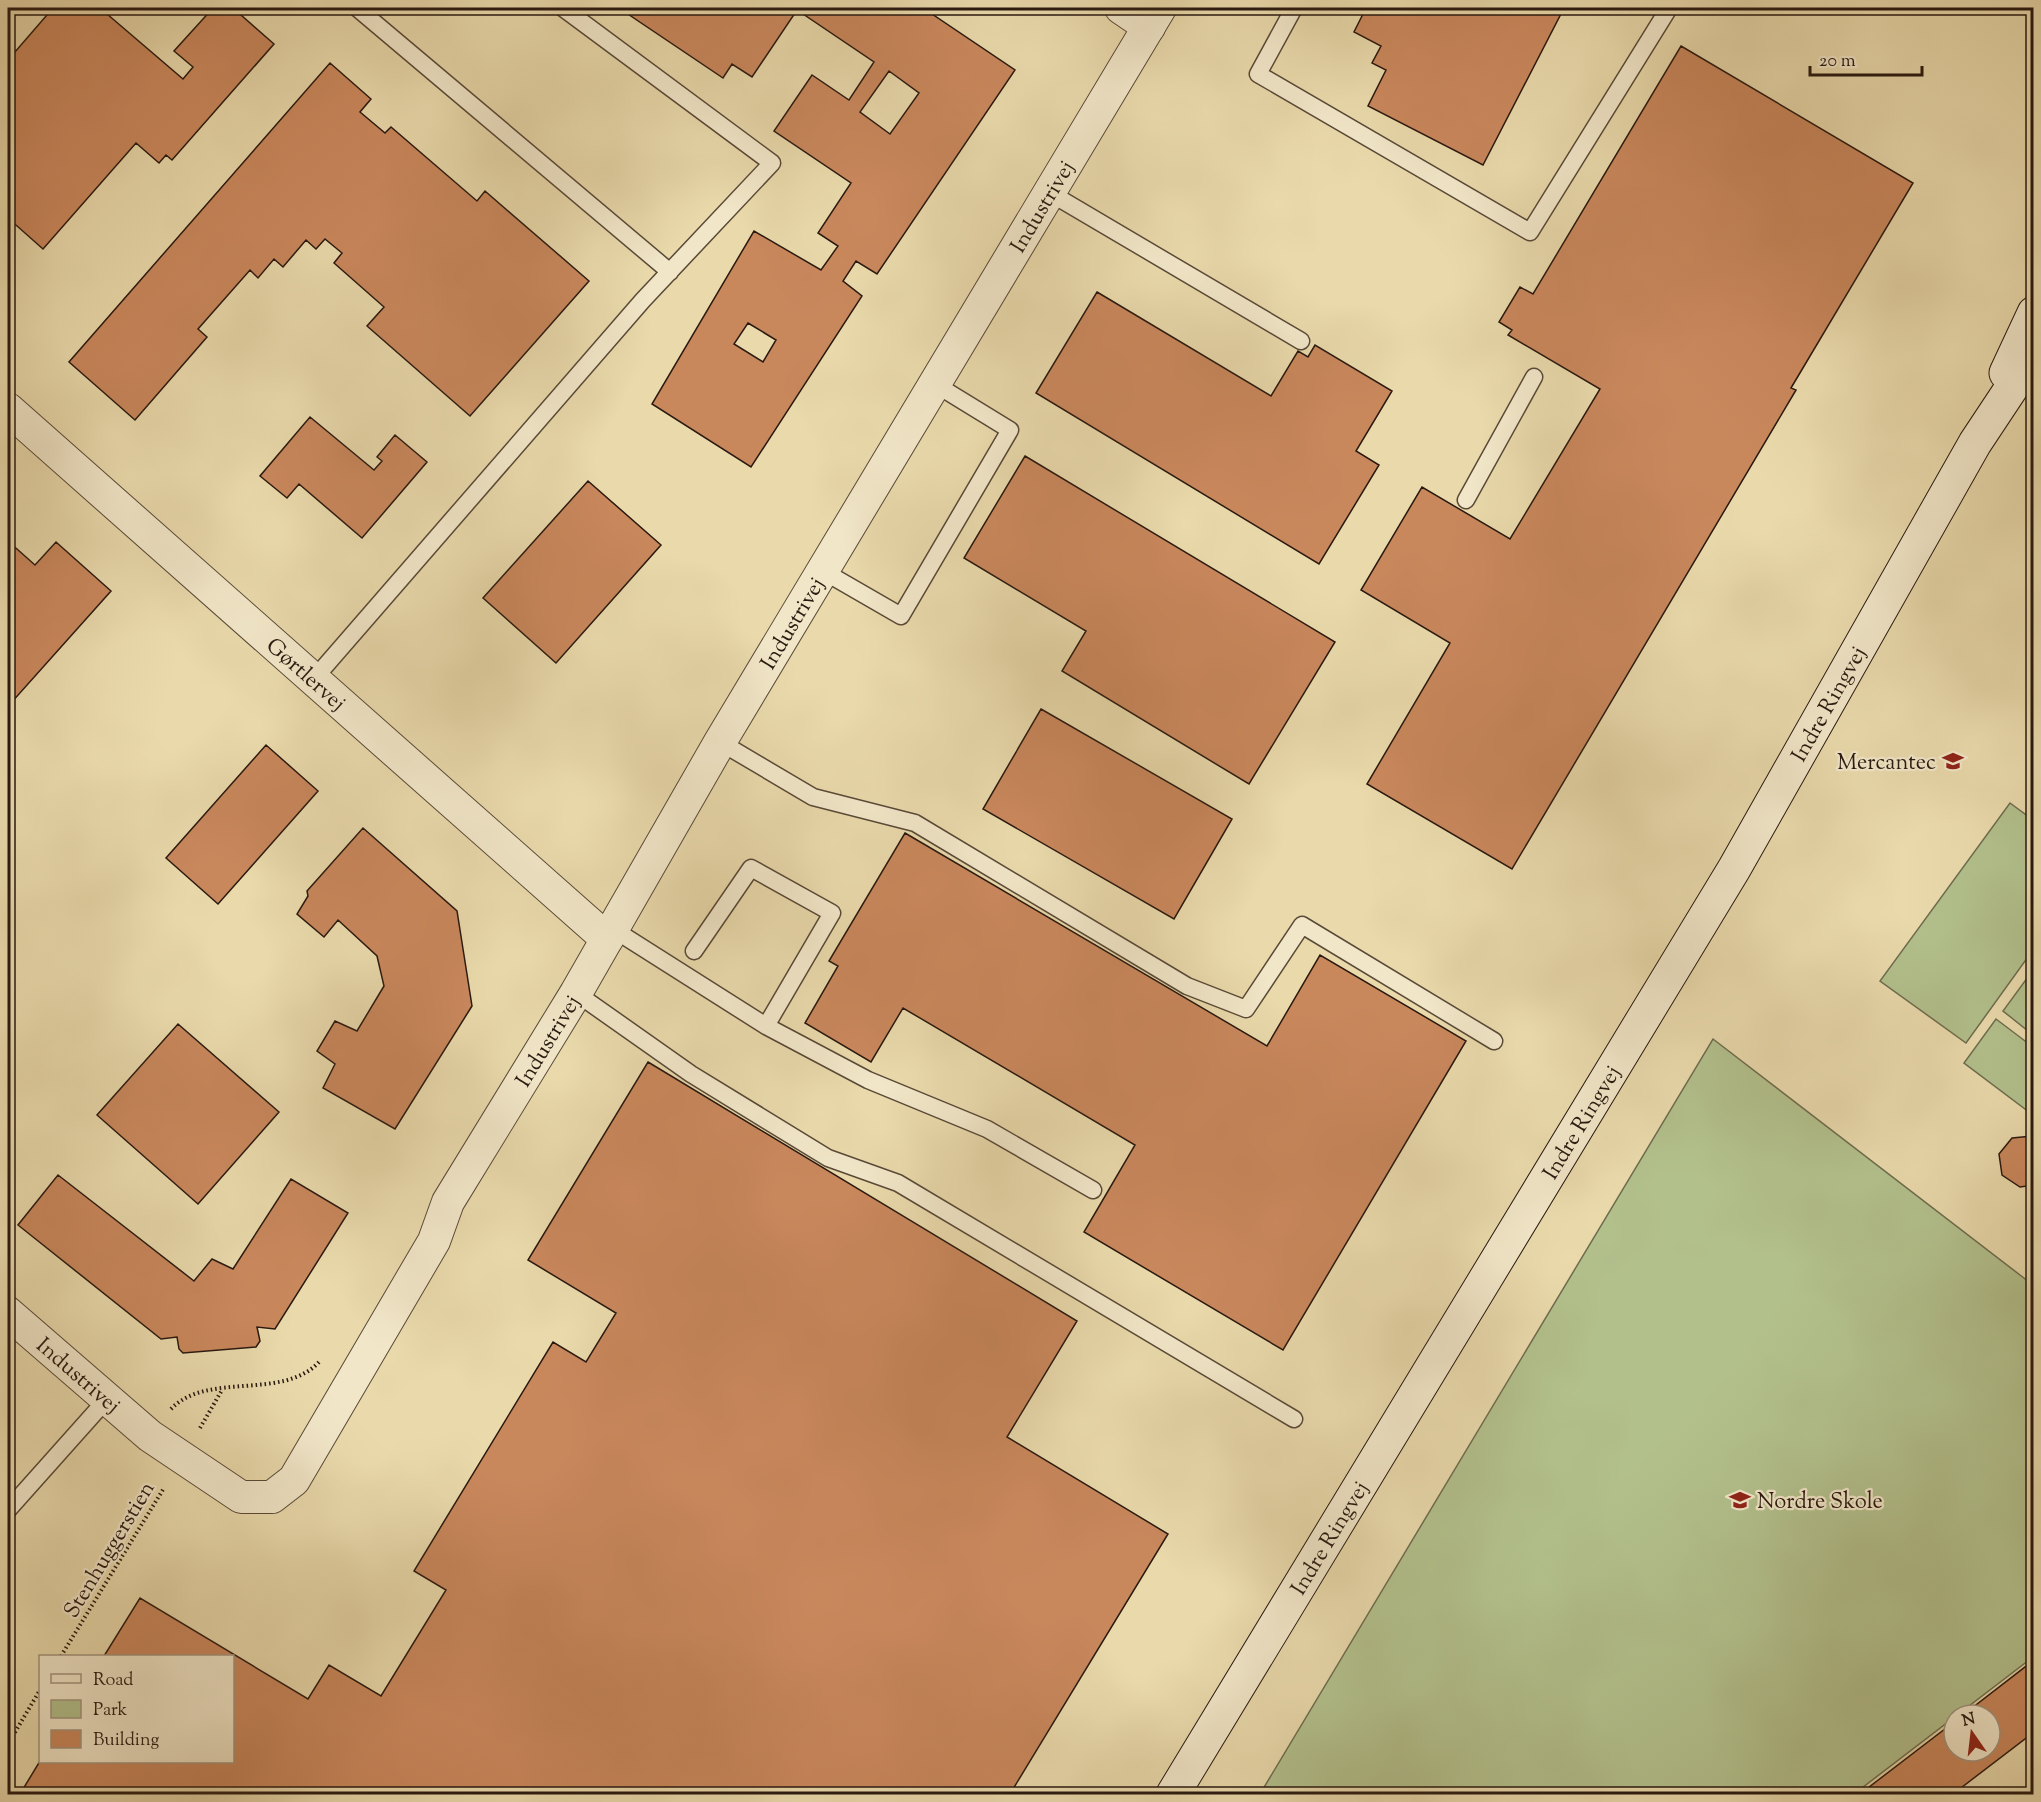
<svg xmlns="http://www.w3.org/2000/svg" width="2041" height="1802" viewBox="0 0 2041 1802" font-family="'Sorts Mill Goudy',serif">
<style>
.green{fill:#b2c08c;stroke:#6e6c4e;stroke-width:1.5}
.building{fill:#c9875c;stroke:#291910;stroke-width:1.5;fill-rule:evenodd}
.lines{fill:none;stroke-linecap:round;stroke-linejoin:round}
.lane-casing{stroke:#594937;stroke-width:19}
.street-casing{stroke:#594937;stroke-width:34}
.secondary-casing{stroke:#291910;stroke-width:35}
.path{stroke:#291910;stroke-width:4;stroke-dasharray:1.5 3;stroke-linecap:butt}
.lane{stroke:#f1e6c8;stroke-width:16}
.street{stroke:#f1e6c8;stroke-width:32}
.secondary{stroke:#f1e6c8;stroke-width:33}
.labels{text-anchor:middle;stroke-width:4.5;stroke-linejoin:round;paint-order:stroke}
.street-label{font-size:22px;fill:#291910;stroke:#f1e6c8}
.poi-label{font-size:22px;fill:#291910;stroke:#f1e6c8;text-anchor:end}
</style>
<rect width="100%" height="100%" fill="#e9d9ab"/>
<filter id="stains"><feTurbulence type="fractalNoise" baseFrequency=".00333" numOctaves="4"/><feColorMatrix values="0 0 0 0 .2 0 0 0 0 .09 0 0 0 0 .02 0 0 0 .5 -.17"/></filter>
<radialGradient id="worn" r=".72"><stop offset=".6" stop-color="#630" stop-opacity="0"/><stop offset="1" stop-color="#630" stop-opacity=".3"/></radialGradient>
<path class="green" d="M2010 803 2033 820V950L1966 1043 1880 981Z
M2033 970V1035L2003 1011Z
M1996 1019 2033 1047V1115L1964 1063Z
M1713 1039 2033 1285V1657L1854 1794H1260Z"/>
<path class="building" d="M53 8H100L183 79 193 67 174 51 213 8H233L274 44 172 160 166 155 159 163 136 143 43 249 8 218V60Z
M619 8H923L1015 70 877 274 856 261 843 281 862 296 751 467 652 404 754 231 821 270 838 246 818 233 851 183 774 131 812 75 849 100 874 62 797 10 752 77 732 64 723 78ZM889 71 919 93 890 134 860 112ZM748 323 776 340 763 362 734 344Z
M1366 8H1564L1483 165 1368 106 1386 70 1372 63 1381 46 1354 32Z
M1681 46 1913 183 1791 388 1796 390 1512 869 1367 784 1450 643 1361 590 1422 487 1510 539 1600 389 1508 335 1512 330 1499 322 1520 287 1533 294Z
M330 63 371 99 360 112 385 133 391 127 477 201 485 191 589 281 470 416 367 326 384 307 334 263 342 253 325 239 316 249 306 240 283 267 274 259 258 278 250 270 198 329 207 337 135 420 69 362Z
M1097 292 1271 396 1298 351 1308 357 1315 345 1392 391 1356 451 1379 465 1319 564 1036 393Z
M310 417 374 470 382 461 377 457 395 435 427 462 362 538 299 484 287 498 260 476Z
M1025 456 1335 642 1249 784 1062 671 1086 631 964 558Z
M588 481 661 545 556 663 483 598Z
M8 541 35 565 56 542 111 591 11 703 8 700Z
M1041 709 1232 819 1174 919 983 809Z
M266 745 318 791 218 904 166 858Z
M363 828 457 911 472 1006 395 1129 323 1088 335 1064 317 1051 335 1021 357 1031 384 986 377 956 338 920 324 937 297 914 308 896 307 891Z
M905 833 1267 1046 1320 955 1466 1041 1283 1350 1084 1232 1135 1145 903 1008 871 1062 805 1023 838 966 829 961Z
M178 1024 279 1112 198 1204 97 1115Z
M648 1062 1077 1321 1007 1437 1168 1534 1010 1794H20L40 1761 232 1762V1656H104L140 1598 308 1699 329 1665 381 1696 446 1590 414 1571 553 1342 586 1362 616 1313 528 1260Z
M2032 1136 2034 1185 2020 1187 2002 1175 1999 1154 2012 1138Z
M58 1175 194 1281 212 1259 233 1269 291 1179 348 1213 275 1329 257 1327 260 1341 256 1347 183 1353 179 1349 177 1337 161 1339 18 1225Z
M2034 1660V1732L1953 1794H1860L1954 1722V1751H1990V1715H1963Z"/>
<g class="lines">
<defs>
<path id="lane" d="M357 8 670 272
M1294 8 1258 74 1530 232 1669 8
M1050 193 1301 341
M1466 500 1534 377
M823 571 901 616 1010 430 935 384
M313 680 643 300 772 163 563 8
M720 742 813 797 915 823 1187 986 1246 1009 1302 925 1494 1041
M613 929 766 1026 868 1080 987 1129 1093 1190
M694 951 751 868 832 913 766 1026
M576 993 691 1074 828 1158 898 1183 1294 1419
M8 1510 107 1399"/>
<g id="street">
<path d="M1121 8 1149 27"/>
<path id="s1" d="M8 409 607 939"/>
<path id="s2" d="M8 1313 150 1436 241 1497H272L294 1480 434 1241 448 1202 576 993 720 742 1160 8"/>
</g>
<g id="secondary">
<path d="M2006 373 2034 313"/>
<path id="s3" d="M1173 1794 1734 869 1975 443 2034 354"/>
</g>
</defs>
<use href="#lane" class="lane-casing"/>
<use href="#street" class="street-casing"/>
<use href="#secondary" class="secondary-casing"/>
<path class="path" d="M171 1409C207 1371 283 1401 319 1362
M200 1428 222 1390
M61 1656 164 1488
M8 1744 40 1690"/>
<use href="#lane" class="lane"/>
<use href="#street" class="street"/>
<use href="#secondary" class="secondary"/>
</g>
<defs>
<symbol id="school-bare" viewBox="-9 -9 18 18"><path d="M0-5L7-2L0 1L-7-2ZM-4 1L0 2.5L4 1V4Q0 6-4 4Z" fill="#8f2418" stroke="#f1e6c8" stroke-width="2.5" paint-order="stroke"/></symbol>
</defs>
<g fill-rule="evenodd">
<use href="#school-bare" x="1938" y="746" width="30" height="30"/>
<use href="#school-bare" x="1725" y="1485" width="30" height="30"/>
</g>
<g class="labels">
<g class="street-label">
<text dy="8" stroke="none"><textPath href="#s2" startOffset="1834">Industrivej</textPath></text>
<text dy="8" stroke="none"><textPath href="#s2" startOffset="1348">Industrivej</textPath></text>
<text dy="8" stroke="none"><textPath href="#s1" startOffset="399">Gørtlervej</textPath></text>
<text dy="8" stroke="none"><textPath href="#s3" startOffset="1272">Indre Ringvej</textPath></text>
<text dy="8" stroke="none"><textPath href="#s2" startOffset="864">Industrivej</textPath></text>
<text dy="8" stroke="none"><textPath href="#s3" startOffset="786">Indre Ringvej</textPath></text>
<text dy="8" stroke="none"><textPath href="#s2" startOffset="94">Industrivej</textPath></text>
<text dy="8" stroke="none"><textPath href="#s3" startOffset="300">Indre Ringvej</textPath></text>
<text transform="translate(108 1549) rotate(-59)" y="8">Stenhuggerstien</text>
</g>
<g class="poi-label">
<text x="1936" y="769">Mercantec</text>
<text x="1757" y="1508" text-anchor="start">Nordre Skole</text>
</g>
</g>
<rect width="2041" height="1802" fill="none" stroke="#e9d9ab" stroke-width="30"/>
<rect x="9" y="9" width="2023" height="1784" fill="none" stroke="#291910" stroke-width="3"/>
<rect x="15" y="15" width="2011" height="1772" fill="none" stroke="#291910" stroke-width="1.5"/>
<rect x="39" y="1655" width="195" height="108" fill="#f1e6c8" stroke="#a1947e" stroke-width="1.5"/>
<rect x="51" y="1674" width="30" height="9" fill="#f1e6c8" stroke="#a1947e" stroke-width="1.5"/>
<text x="93" y="1685" font-size="18" fill="#291910">Road</text>
<rect x="51" y="1700" width="30" height="18" fill="#b2c08c" stroke="#a1947e" stroke-width="1.5"/>
<text x="93" y="1715" font-size="18" fill="#291910">Park</text>
<rect x="51" y="1730" width="30" height="18" fill="#c9875c" stroke="#a1947e" stroke-width="1.5"/>
<text x="93" y="1745" font-size="18" fill="#291910">Building</text>
<g transform="translate(1972 1733) rotate(346)"><circle r="28" fill="#f1e6c8" stroke="#a1947e" stroke-width="1.5"/>
<path d="M0-4.5L10 22L0 15L-10 22Z" fill="#8f2418"/>
<text y="-9" font-size="16" font-weight="bold" text-anchor="middle" fill="#291910">N</text>
</g>
<path d="M1810 66v9h112v-9" fill="none" stroke="#291910" stroke-width="3"/>
<text x="1819" y="66" font-size="18" fill="#291910" stroke="#f1e6c8" stroke-width="4.5" paint-order="stroke">20 m</text>
<rect width="100%" height="100%" filter="url(#stains)"/>
<rect width="100%" height="100%" fill="url(#worn)"/>
</svg>
